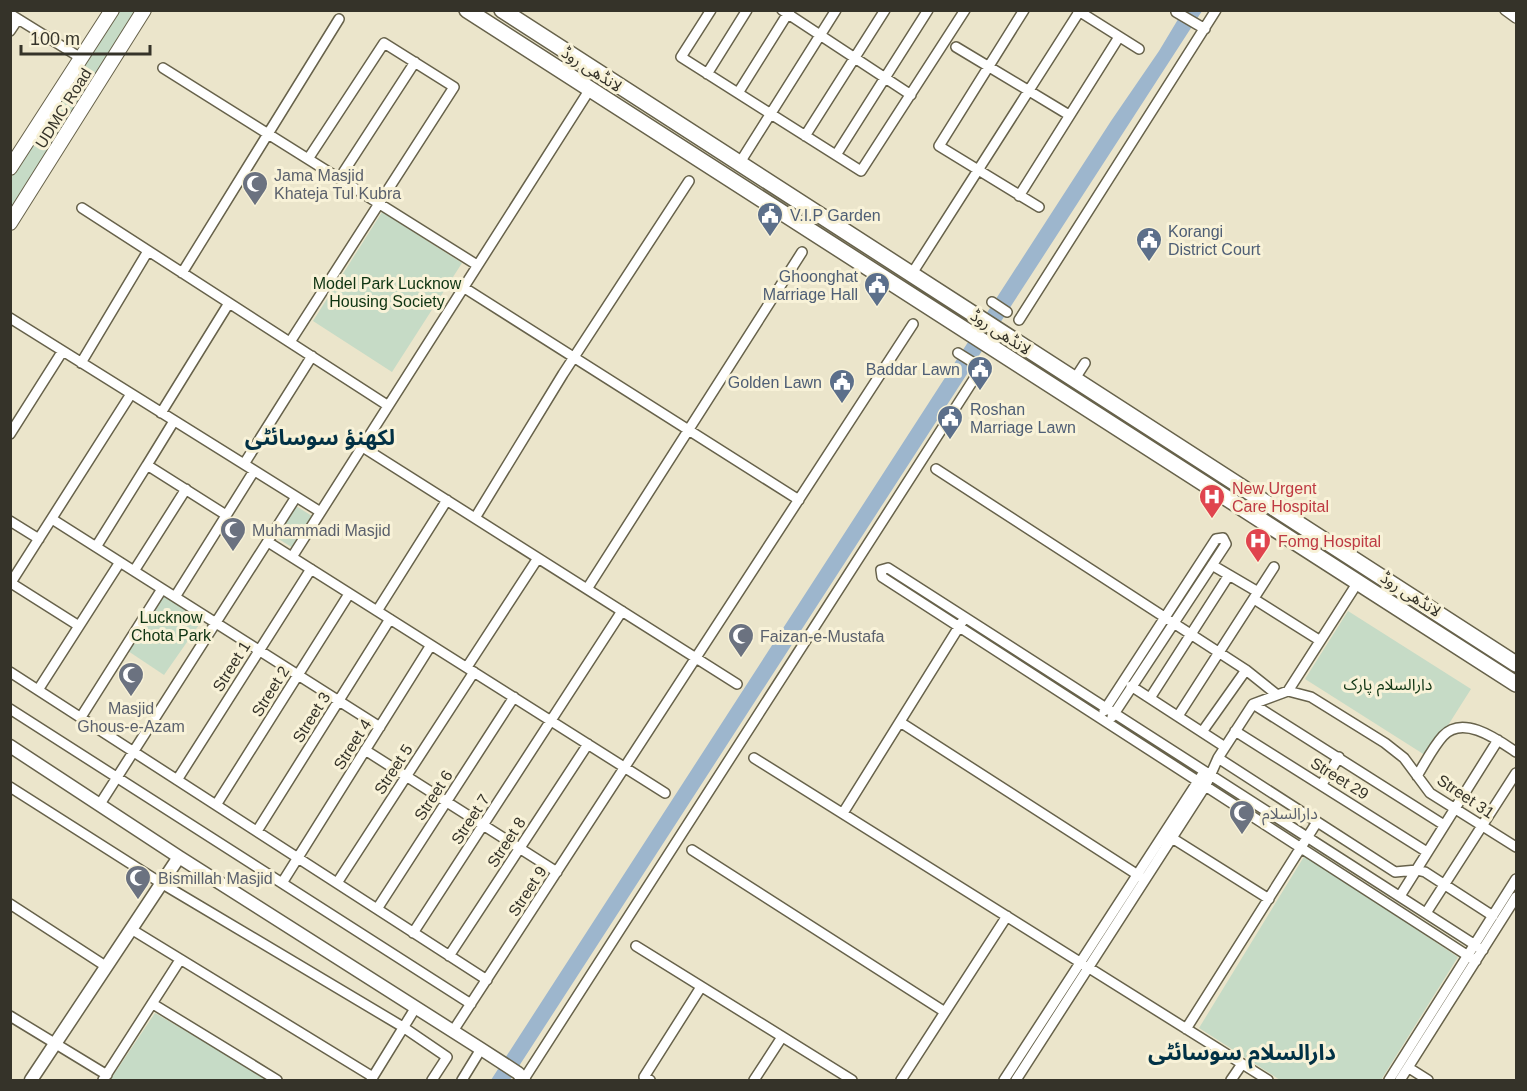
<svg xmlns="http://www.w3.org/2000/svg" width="1527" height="1091" viewBox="0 0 1527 1091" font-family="Helvetica,'Noto Sans Arabic',sans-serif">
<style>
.green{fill:#c6dbc6}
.water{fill:#9db6cd}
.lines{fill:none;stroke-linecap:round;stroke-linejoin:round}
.minor-casing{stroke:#67624b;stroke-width:12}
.tertiary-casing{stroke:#67624b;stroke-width:15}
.secondary-casing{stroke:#67624b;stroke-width:16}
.primary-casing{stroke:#67624b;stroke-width:18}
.minor{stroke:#fff;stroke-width:9}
.tertiary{stroke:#fff;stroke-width:12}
.secondary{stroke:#fff;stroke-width:14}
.primary{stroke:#fff;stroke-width:15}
.labels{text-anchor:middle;stroke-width:6;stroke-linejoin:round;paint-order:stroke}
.street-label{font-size:16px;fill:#353329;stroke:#f8f2d8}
.worship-label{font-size:16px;fill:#5b616d;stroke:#f8f2d8;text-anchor:start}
.service-label{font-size:16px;fill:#4e5e75;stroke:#f8f2d8;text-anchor:start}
.park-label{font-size:16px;fill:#0e3412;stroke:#f8f2d8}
.health-label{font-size:16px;fill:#be3a42;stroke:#f8f2d8;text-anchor:start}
.district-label{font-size:22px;font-weight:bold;fill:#013145;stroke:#f8f2d8}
</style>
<rect width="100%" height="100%" fill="#ebe5cb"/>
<path class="green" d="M118 11H137L11 208V178Z
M382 212 462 263 392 372 313 321Z
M296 506 312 516 293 548 277 538Z
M167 590 199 610 201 622 164 675 128 651Z
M1348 611 1471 689 1428 757 1305 679Z
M1305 855 1458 957 1381 1080H1280L1199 1028Z
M155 1013 269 1080H110Z"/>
<path class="water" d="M1183 11H1202L510 1080H491L1111 121 1159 51Z"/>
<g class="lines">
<defs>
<path id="minor" d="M711 10 681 57 861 171 965 10
M782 10 911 95
M1024 10 939 146 1039 207
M1077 10 1139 49
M1505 10 1516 18
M1176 12 1205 29
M10 14 81 58
M10 31 18 19
M956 47 1069 115
M163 68 477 265
M707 74 747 10
M738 93 790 10
M805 136 885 10
M836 155 928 10
M739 164 836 10
M339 179 415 62
M1019 196 1119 37
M82 208 387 405
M182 273 339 19
M911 275 1079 12
M463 287 799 500
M992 302 1007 312
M10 318 319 511
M1019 320 1216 10
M290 342 454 87 384 43 308 159
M958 353 974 363
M81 363 148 251
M1074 380 1085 363
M161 413 229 303
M174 421 147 465 226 515
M10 434 62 352
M361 446 737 684
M244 464 312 356
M936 469 1246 670 1276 694
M475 518 563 374 689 181
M52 519 380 727
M10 521 39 539
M268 542 665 793
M96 547 147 465
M292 557 590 89
M1212 565 1258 592
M134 571 186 489
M11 583 79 626
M10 584 131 394
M587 589 802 252
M175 597 254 471
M1254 599 1319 640
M377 611 447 500
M467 667 538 558
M10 672 487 980
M1131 686 1225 747
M38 690 120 562
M1288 691 1358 582
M1150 698 1229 575
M1253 704 1444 825
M10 709 471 1004
M1104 711 1216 539 1223 538 1226 544 1112 717
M1178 716 1274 567
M81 717 162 589
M900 722 1141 877
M1235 731 1427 852
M1202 732 1246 670
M365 750 557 872
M754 758 1268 1080
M1218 758 1395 872 1417 870 1425 872 1493 916
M1417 776C1425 763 1433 747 1443 736 1463 714 1498 740 1516 752
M177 780 311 569
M1322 784 1339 757
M10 787 161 883 403 1027 447 1057 432 1080
M100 804 296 497
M216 805 349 594
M843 813 962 622
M257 831 390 619
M1172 838 1269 899
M692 850 945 1012
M282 883 431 645
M337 883 474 672
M1400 896 1498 740
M10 904 107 967
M377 909 514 697
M1426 913 1516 773
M131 929 373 1077
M413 933 622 611
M636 946 852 1080
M449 956 588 744
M1476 961 882 577 881 570 888 568 1483 950
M153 1004 277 1080
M10 1016 107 1075
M1186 1029 1317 822
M453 1031 913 324
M1409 1068 1428 1080
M524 1079 981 368
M103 1080 180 960
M371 1080 416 1007
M462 1080 481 1049
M650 1080 644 1077 701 987
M754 1080 782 1037
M901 1080 1007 916
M1004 1080 1202 775
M1016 1080 1206 785 1218 758 1253 704 1288 691 1311 697 1385 743 1404 758 1430 793 1516 847
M1231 1080 1242 1064
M1389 1080 1516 879
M1400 1080 1516 897"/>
<path id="tertiary" d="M10 746 179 857 481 1049 518 1073 524 1080
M31 1080 179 857"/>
<path id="secondary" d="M10 168 112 10
M10 223 144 10"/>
<path id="primary" d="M467 10 1516 684
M502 10 1516 664"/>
</defs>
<use href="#minor" class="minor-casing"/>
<use href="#tertiary" class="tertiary-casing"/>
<use href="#secondary" class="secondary-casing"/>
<use href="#primary" class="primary-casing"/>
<use href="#minor" class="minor"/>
<use href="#tertiary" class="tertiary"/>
<use href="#secondary" class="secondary"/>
<use href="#primary" class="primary"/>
</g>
<defs>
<symbol id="mosque-pin" viewBox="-11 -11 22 30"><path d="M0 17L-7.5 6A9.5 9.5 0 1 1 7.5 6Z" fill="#6b7280" stroke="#f8f2d8"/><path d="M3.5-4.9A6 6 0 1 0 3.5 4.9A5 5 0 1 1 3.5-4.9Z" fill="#fff"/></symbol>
<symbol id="civic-pin" viewBox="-11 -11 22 30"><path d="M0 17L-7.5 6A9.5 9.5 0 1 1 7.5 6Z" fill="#5c6f8a" stroke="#f8f2d8"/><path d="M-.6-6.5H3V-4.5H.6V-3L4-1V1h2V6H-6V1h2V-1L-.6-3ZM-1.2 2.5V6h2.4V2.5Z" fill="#fff"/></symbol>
<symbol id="hospital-pin" viewBox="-11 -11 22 30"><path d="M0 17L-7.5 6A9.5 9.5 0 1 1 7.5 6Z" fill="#e0444e" stroke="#f8f2d8"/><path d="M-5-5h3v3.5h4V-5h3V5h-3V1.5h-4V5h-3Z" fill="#fff"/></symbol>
</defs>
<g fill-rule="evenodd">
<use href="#mosque-pin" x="240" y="169" width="30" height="40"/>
<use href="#civic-pin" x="755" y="200" width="30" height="40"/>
<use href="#civic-pin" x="1134" y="225" width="30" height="40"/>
<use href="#civic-pin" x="862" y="270" width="30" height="40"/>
<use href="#civic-pin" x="965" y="354" width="30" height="40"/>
<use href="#civic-pin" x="827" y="367" width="30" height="40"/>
<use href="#civic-pin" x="935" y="403" width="30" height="40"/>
<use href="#hospital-pin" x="1197" y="482" width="30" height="40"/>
<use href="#mosque-pin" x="218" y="515" width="30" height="40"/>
<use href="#hospital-pin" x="1243" y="526" width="30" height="40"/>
<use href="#mosque-pin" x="726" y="621" width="30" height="40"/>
<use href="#mosque-pin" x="116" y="660" width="30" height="40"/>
<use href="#mosque-pin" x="1227" y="798" width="30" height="40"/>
<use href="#mosque-pin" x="123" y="863" width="30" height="40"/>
</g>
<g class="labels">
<g class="street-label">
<text transform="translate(592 69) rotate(33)" y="6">لانڈھی روڈ</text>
<text transform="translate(63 108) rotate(-58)" y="6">UDMC Road</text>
<text transform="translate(1001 332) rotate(33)" y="6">لانڈھی روڈ</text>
<text transform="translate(1411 594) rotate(33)" y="6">لانڈھی روڈ</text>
<text transform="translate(231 666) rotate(-58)" y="6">Street 1</text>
<text transform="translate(270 691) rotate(-58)" y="6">Street 2</text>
<text transform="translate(311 717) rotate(-58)" y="6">Street 3</text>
<text transform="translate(352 744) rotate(-58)" y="6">Street 4</text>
<text transform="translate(393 769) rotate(-57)" y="6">Street 5</text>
<text transform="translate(1340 778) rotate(32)" y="6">Street 29</text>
<text transform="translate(433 795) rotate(-57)" y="6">Street 6</text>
<text transform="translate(1466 796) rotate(34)" y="6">Street 31</text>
<text transform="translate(470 819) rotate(-57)" y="6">Street 7</text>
<text transform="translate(506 842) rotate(-57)" y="6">Street 8</text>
<text transform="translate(527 891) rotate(-57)" y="6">Street 9</text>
</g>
<g class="worship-label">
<text x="274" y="181">Jama Masjid<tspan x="274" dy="18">Khateja Tul Kubra</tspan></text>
<text x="252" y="536">Muhammadi Masjid</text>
<text x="760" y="642">Faizan-e-Mustafa</text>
<text x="131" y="714" text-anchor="middle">Masjid<tspan x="131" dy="18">Ghous-e-Azam</tspan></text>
<text x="1262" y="819">دارالسلام</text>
<text x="158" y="884">Bismillah Masjid</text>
</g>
<g class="service-label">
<text x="790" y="221">V.I.P Garden</text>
<text x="1168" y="237">Korangi<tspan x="1168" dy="18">District Court</tspan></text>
<text x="858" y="282" text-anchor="end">Ghoonghat<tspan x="858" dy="18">Marriage Hall</tspan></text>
<text x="960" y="375" text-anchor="end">Baddar Lawn</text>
<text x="822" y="388" text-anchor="end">Golden Lawn</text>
<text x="970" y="415">Roshan<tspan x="970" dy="18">Marriage Lawn</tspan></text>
</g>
<g class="park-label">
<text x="387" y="289">Model Park Lucknow<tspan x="387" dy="18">Housing Society</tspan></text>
<text x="171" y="623">Lucknow<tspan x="171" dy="18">Chota Park</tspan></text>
<text x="1388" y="690">دارالسلام پارک</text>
</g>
<g class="health-label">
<text x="1232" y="494">New Urgent<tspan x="1232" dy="18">Care Hospital</tspan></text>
<text x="1278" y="547">Fomg Hospital</text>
</g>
<g class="district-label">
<text x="320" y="445">لکھنؤ سوسائٹی</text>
<text x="1242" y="1060">دارالسلام سوسائٹی</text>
</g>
</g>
<rect width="1527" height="1091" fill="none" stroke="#353329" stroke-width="24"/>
<path d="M21 45v9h129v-9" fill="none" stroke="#353329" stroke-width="3"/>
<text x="30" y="45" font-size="18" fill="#353329" stroke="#f8f2d8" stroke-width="4.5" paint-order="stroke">100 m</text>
</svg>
